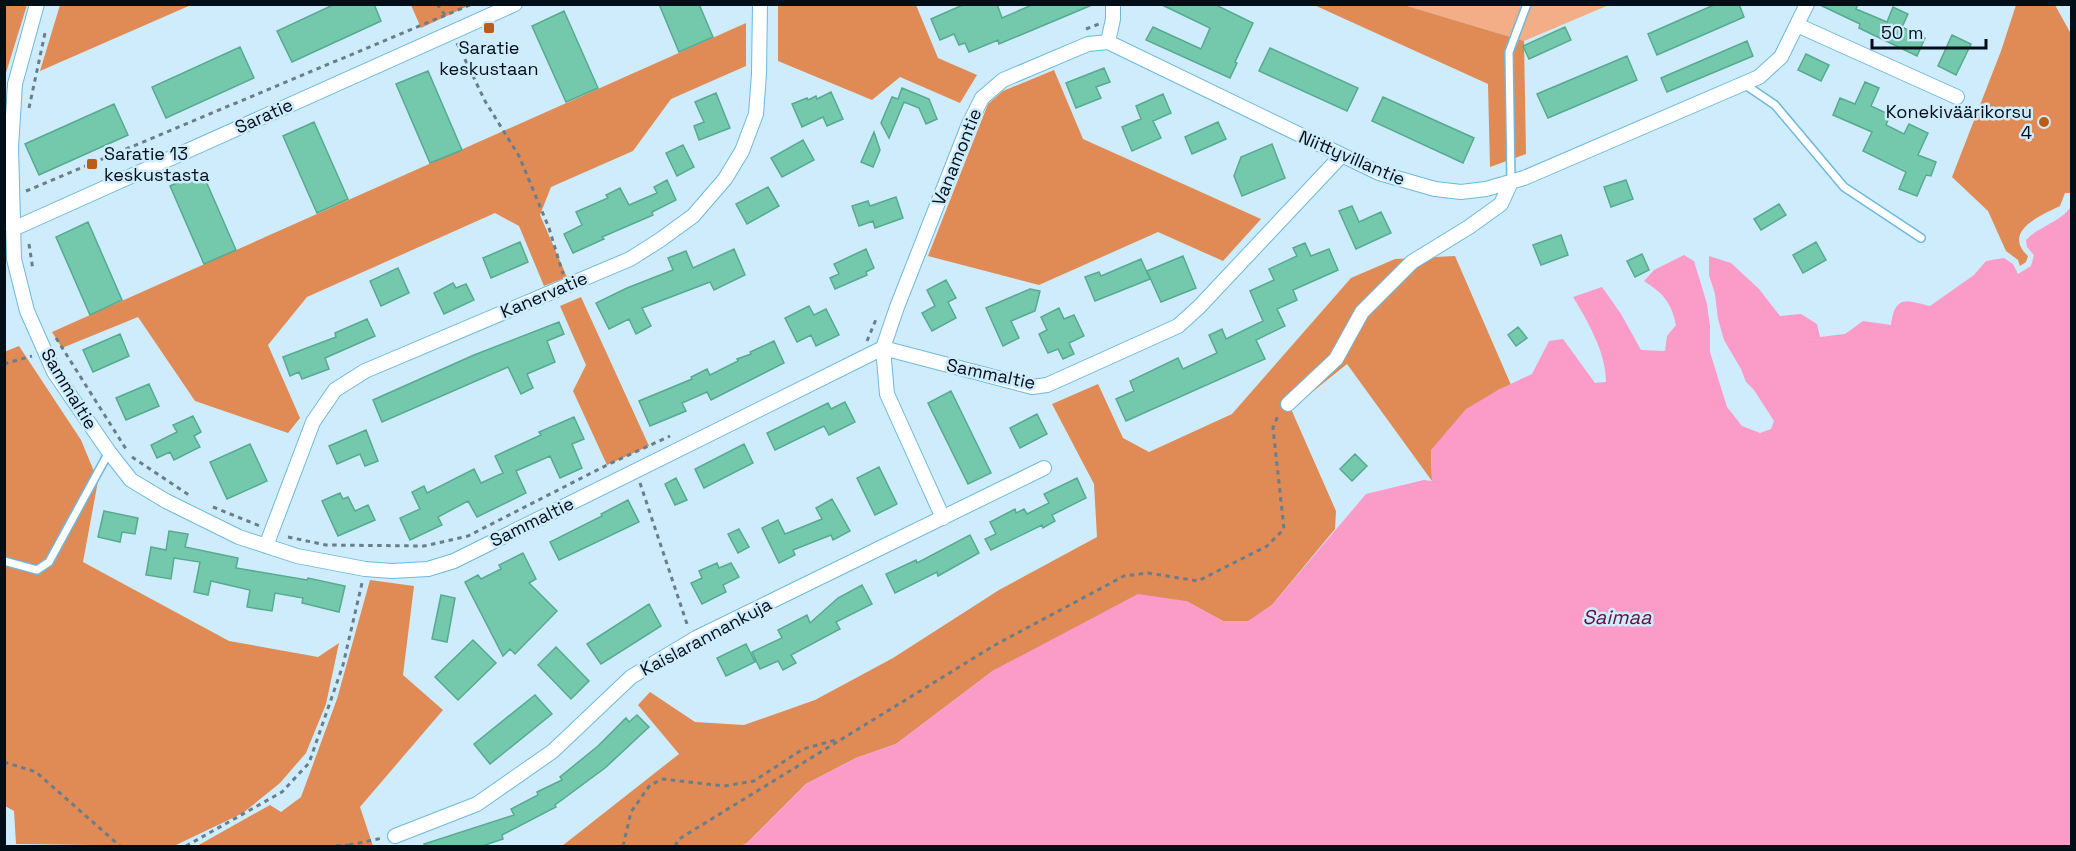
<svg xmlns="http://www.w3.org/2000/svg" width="2076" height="851" viewBox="0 0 2076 851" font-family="'Space Grotesk',sans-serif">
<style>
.green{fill:#f3ae87}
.forest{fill:#e08a56}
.water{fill:#fa9bc8}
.building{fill:#74c8ac;stroke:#56aa8f;stroke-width:1.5}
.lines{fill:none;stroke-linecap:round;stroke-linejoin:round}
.lane-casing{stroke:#6cb9dd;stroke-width:10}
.street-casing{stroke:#6cb9dd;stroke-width:16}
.path{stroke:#697e8b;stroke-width:3;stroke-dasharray:4.5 4.5;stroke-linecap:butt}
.lane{stroke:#fff;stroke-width:7}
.street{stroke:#fff;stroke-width:14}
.poi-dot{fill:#bc5c16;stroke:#cfecfc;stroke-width:2}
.labels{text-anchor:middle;stroke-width:5;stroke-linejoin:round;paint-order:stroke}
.poi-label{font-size:18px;fill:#000e18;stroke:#cfecfc}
.street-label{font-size:18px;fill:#000e18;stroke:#cfecfc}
.water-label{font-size:20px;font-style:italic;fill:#631040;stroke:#cfecfc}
</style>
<rect width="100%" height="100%" fill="#cfecfc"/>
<path class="green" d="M1404 5H1609L1524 41Z"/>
<path class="forest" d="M5 4 27 5 5 76 4 5Z
M60 5V4L191 5 40 71Z
M411 5H470L421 28Z
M778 5H916L938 58 977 75 960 103 900 77 872 100 778 61Z
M1314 5H1404L1524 41 1526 154 1490 167 1488 84Z
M2016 5H2055L2071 34V193H2065L2060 206C2042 215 2001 231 2028 256L2026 262 2020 266 2018 260 2006 251 1988 211 1952 177 2001 51Z
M746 23V66L671 99 633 151 551 187 540 215 567 277 544 286 519 226 495 213 307 297 268 345 300 418 288 433 195 401 138 317 62 348 52 332Z
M1054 70 1083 139 1261 219 1223 261 1158 232 1039 285 928 256 988 104 1003 91Z
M1455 256 1511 385 1498 390 1431 450 1432 481 1347 364 1291 409 1336 511 1335 529 1272 605 1248 622 1223 621 1186 601 994 670 896 744 856 758 806 784 747 843 741 846H562L679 754 638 705 650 692 695 722 744 725 815 700 893 658 999 590 1097 537 1094 484 1052 404 1098 384 1123 438 1149 452 1232 414 1351 278 1395 259Z
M581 297 649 446 607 465 573 391 586 365 560 306Z
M19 346 81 440 98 481 83 562 229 641 318 657 339 643 326 704 306 753 280 783 243 813 174 846 16 844 14 811 5 806 4 352Z
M370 580 414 586 403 675 443 710 360 807 373 846H197L270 805 281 812 301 797 337 699Z"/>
<path class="water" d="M2071 206V846H741L747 843 806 784 856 758 896 744 994 670 1138 594 1186 601 1223 621H1248L1272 605 1366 494 1424 480 1432 481 1431 450 1466 409 1498 390 1532 374 1549 341 1563 339 1595 383 1606 382C1606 352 1588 322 1573 297L1602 287 1621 314 1641 350 1665 351 1667 336 1676 325C1671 302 1664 294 1644 281L1654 270 1684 255 1694 261 1707 304 1710 326V352L1727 407 1742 426 1760 433 1771 429 1774 421 1754 390 1746 382 1741 369 1724 340 1718 319 1715 294 1709 275V256L1731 263 1759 289 1780 316 1801 314 1817 324 1820 337 1845 334 1863 321 1891 325C1895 295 1905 300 1930 306L1974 275 1986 261 2004 258 2013 264 2018 274 2031 266 2034 255 2027 247 2026 240C2038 227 2064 220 2071 206Z"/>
<path class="building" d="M335 4H374L381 21 292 62 277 31Z
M659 4H699L713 37 679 52Z
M965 4H997L1002 18 1034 4 1092 5 999 44 998 40 969 52 965 43 959 45 954 34 940 40 931 19Z
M1160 4H1214L1253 23 1235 62 1237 63 1230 78 1146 40 1153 27 1201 49 1210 28Z
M1716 4H1739L1744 17 1657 55 1648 34Z
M1818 4H1858L1856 9 1887 22 1893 7 1908 14 1902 27 1925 38 1917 56 1859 28 1860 24Z
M564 11 598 88 566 102 532 26Z
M1565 27 1571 40 1529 59 1523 46Z
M1952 35 1971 44 1956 75 1938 66Z
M1747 41 1753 56 1667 92 1661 78Z
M240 47 254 78 166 118 152 87Z
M1270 48 1358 88 1347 111 1259 71Z
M1806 54 1829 65 1821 81 1798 70Z
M1627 56 1637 80 1548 118 1537 94Z
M1104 68 1110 82 1096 87 1101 98 1076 108 1066 83Z
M428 71 462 150 430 163 396 84Z
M1865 82 1879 88 1871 106 1890 115 1886 125 1904 134 1909 124 1928 133 1918 155 1936 162 1931 176 1926 175 1917 196 1899 189 1906 172 1863 151 1872 132 1833 115 1840 98 1855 104Z
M902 88 929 99 937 119 926 124 919 108 904 102 889 138 881 123 892 97 898 99Z
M831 92 843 119 827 126 823 117 802 127 792 104 807 98 808 100 816 96 817 99Z
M716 93 730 128 699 140 694 126 704 122 695 102Z
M1163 94 1171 113 1153 121 1161 138 1132 151 1122 127 1141 119 1136 106Z
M1383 97 1474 138 1463 163 1372 121Z
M114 104 128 135 39 175 25 144Z
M314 122 348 199 317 213 283 136Z
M1218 122 1226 139 1192 154 1185 137Z
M874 132 880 150 873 167 861 162Z
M803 140 814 160 782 177 771 158Z
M1272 144 1285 178 1242 196 1234 176 1241 157Z
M683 145 694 167 677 176 666 153Z
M202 172 236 250 204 264 170 186Z
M667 180 676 200 652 212 653 215 602 237 604 239 573 253 564 234 582 225 576 212 608 198 606 195 620 188 629 205 657 193 654 187Z
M1626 180 1633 199 1611 207 1604 187Z
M768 187 779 206 747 224 736 204Z
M896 197 903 218 875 228 873 221 859 226 852 206 868 201 870 206Z
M1779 204 1786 215 1761 230 1754 219Z
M1352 206 1359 222 1381 212 1391 233 1356 249 1339 211Z
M88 222 122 300 90 315 56 237Z
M1561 235 1568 255 1541 265 1533 245Z
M520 242 528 262 491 278 483 258Z
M1816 242 1826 260 1803 273 1793 255Z
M1305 243 1311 256 1329 249 1338 270 1293 290 1297 300 1277 309 1285 326 1256 340 1265 359 1126 421 1116 399 1134 391 1130 381 1178 358 1183 369 1217 353 1209 335 1222 329 1226 339 1263 321 1250 291 1274 280 1269 269 1297 256 1293 248Z
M734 249 745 275 714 290 710 282 642 308 651 326 636 334 629 319 609 329 596 303 627 288 673 270 668 258 686 251 693 268Z
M866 249 874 268 866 272 867 275 835 289 830 278 839 274 834 264Z
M1642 254 1649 270 1635 277 1627 261Z
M1183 256 1196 288 1161 302 1147 271Z
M1141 259 1150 279 1095 301 1085 277 1099 272 1101 276Z
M398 268 409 293 381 306 370 281Z
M946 280 956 298 948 302 956 318 932 331 922 313 935 306 927 290Z
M453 283 456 288 466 284 474 300 444 314 434 293Z
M1030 289 1040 291 1035 311 1011 321 1019 338 1003 346 986 308Z
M809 306 814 315 826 309 839 335 816 346 811 335 797 342 785 318Z
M1059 308 1064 319 1074 315 1084 336 1069 343 1074 354 1063 359 1058 349 1048 353 1039 334 1047 330 1041 317Z
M367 319 375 336 325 358 329 369 302 379 299 372 290 376 283 357 336 337 335 333Z
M559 322 564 334 547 341 555 362 527 374 533 388 521 394 508 367 382 422 373 400 474 355Z
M1518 327 1527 338 1516 346 1508 335Z
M120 334 129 356 93 372 83 350Z
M774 341 784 363 711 400 707 392 682 403 686 411 650 426 639 401 692 379 691 377 707 369 710 375 738 361 737 359 751 354 750 352Z
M149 384 159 406 126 420 116 398Z
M951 391 991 473 968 484 928 403Z
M845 402 855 422 829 435 824 426 775 450 767 433 828 403 831 409Z
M1037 414 1047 434 1020 448 1010 428Z
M193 416 201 432 194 436 200 447 174 460 170 452 157 458 151 445 177 432 173 425Z
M574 417 584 439 572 444 582 468 560 478 550 456 516 471 526 493 477 517 468 501 438 517 442 525 410 540 400 518 420 509 412 492 424 486 427 493 474 469 481 483 503 473 495 456 541 435 539 432Z
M366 430 378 461 365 466 360 454 337 464 329 446Z
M250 444 267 481 227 499 210 462Z
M744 444 753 463 704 488 695 469Z
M1355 454 1367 466 1352 481 1340 469Z
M879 467 897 504 875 515 857 478Z
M676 478 687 500 675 505 665 484Z
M1077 478 1086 498 1052 515 1055 521 1043 528 1042 525 991 550 985 539 996 534 990 522 1015 509 1016 513 1024 509 1027 514 1049 503 1044 494Z
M340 493 343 499 348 497 355 511 368 505 375 520 338 536 322 501Z
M832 499 850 531 833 540 831 535 793 550 795 555 779 563 762 528 778 520 785 534 822 519 816 508Z
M628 500 639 522 559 560 550 542 602 516 601 514Z
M104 511 138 518 135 534 122 532 120 542 98 537Z
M739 529 749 547 738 553 728 534Z
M169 531 188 534 185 547 238 558 236 568 307 580 308 578 345 586 339 612 302 603 303 598 275 593 272 611 247 607 250 590 211 581 208 595 194 592 200 562 174 558 171 579 146 575 151 547 166 550Z
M970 535 979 553 938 576 937 572 895 593 886 574 916 560 917 563Z
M523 553 536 579 529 583 557 611 515 654 510 649 503 656 465 582 478 575 481 579 501 569 499 565Z
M717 563 719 568 731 563 739 577 723 585 726 592 702 604 691 583 702 578 699 571Z
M862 585 872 604 836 622 840 629 791 655 796 663 783 670 778 661 760 669 752 652 782 638 778 630 807 615 810 623 838 598Z
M441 595 455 598 447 642 432 639Z
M649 604 661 626 601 664 587 644Z
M473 640 496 663 458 700 435 677Z
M746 644 755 662 726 676 717 658Z
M556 647 589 681 571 699 538 665Z
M535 695 552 714 490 764 474 744Z
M637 715 649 727 605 768 555 805 556 807 502 835 503 839 482 846H424V844L514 815 511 809 538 795 537 792 562 780 560 777 598 746 626 718 629 722Z"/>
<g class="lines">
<defs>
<path id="lane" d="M1744 84 1775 105 1844 187 1921 238
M1511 182 1509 52 1527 4
M4 561 37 570 49 562 109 452"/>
<path id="street" d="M37 4 15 84 11 147 14 259 27 311 54 372 109 452 131 480 166 501 239 537 297 556 365 569 392 571 428 569 454 561 883 348 1032 387 1047 385 1178 326 1199 307 1341 156
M1113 4V19L1108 42 1379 173 1435 189 1461 192 1486 189 1524 178 1759 77 1781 57 1807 4
M1797 25 1957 97
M13 229 515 4
M1288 404 1336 359 1362 312 1412 262 1469 227 1501 204 1511 182
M943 518 887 394 883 348 897 307 969 124 982 98 1003 80 1088 44 1108 42
M266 546 313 422 335 390 365 371 630 259 660 240 693 216 725 179 742 151 756 114 759 74 760 4
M395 836 477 804 553 751 631 677 696 638 1044 468"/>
</defs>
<use href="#lane" class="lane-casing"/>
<use href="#street" class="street-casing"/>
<path class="path" d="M437 4 445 15
M1086 29 1099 24
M457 43 485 101 519 156 549 228 563 274
M29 108 45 33
M26 191 472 4
M29 244 33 270
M56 338 126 449
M867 341 877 317
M4 364 32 356
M132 457 189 495
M640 483 688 627
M213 507 260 526
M288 537 326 545 424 546 468 536 607 465 670 436
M4 762 36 772 120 846
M349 845 383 838
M186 846 282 792 309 763 343 665 362 583
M336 846 349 845
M623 846 631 812 650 785 663 779 724 786 754 781 803 749 839 739
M675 846 679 839 995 645 1124 576 1148 573 1198 581 1267 546 1284 529 1273 428 1279 413"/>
<use href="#lane" class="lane"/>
<use href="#street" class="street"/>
</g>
<g class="poi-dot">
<rect x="483" y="22" width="12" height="12" rx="3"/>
<circle cx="2044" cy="122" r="6"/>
<rect x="86" y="158" width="12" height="12" rx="3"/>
</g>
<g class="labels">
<g class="poi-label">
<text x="489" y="54">Saratie<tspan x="489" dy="21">keskustaan</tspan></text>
<text x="2032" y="118" text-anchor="end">Konekiväärikorsu<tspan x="2032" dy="21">4</tspan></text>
<text x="104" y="160" text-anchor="start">Saratie 13<tspan x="104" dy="21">keskustasta</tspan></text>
</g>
<g class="street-label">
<text transform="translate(264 116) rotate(-24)" y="6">Saratie</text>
<text transform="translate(957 157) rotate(-68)" y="6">Vanamontie</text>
<text transform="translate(1352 158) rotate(23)" y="6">Niittyvillantie</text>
<text transform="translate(544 295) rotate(-23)" y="6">Kanervatie</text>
<text transform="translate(991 374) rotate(12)" y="6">Sammaltie</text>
<text transform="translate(69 389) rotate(59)" y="6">Sammaltie</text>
<text transform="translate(532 522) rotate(-26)" y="6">Sammaltie</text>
<text transform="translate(706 637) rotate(-28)" y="6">Kaislarannankuja</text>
</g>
<g class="water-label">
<text x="1617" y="624">Saimaa</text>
</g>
</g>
<rect width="2076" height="851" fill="none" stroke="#000e18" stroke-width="12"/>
<path d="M1872 39v9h114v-9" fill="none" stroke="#000e18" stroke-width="3"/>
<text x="1881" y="39" font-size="18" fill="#000e18" stroke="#cfecfc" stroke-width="4.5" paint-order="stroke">50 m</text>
</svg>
